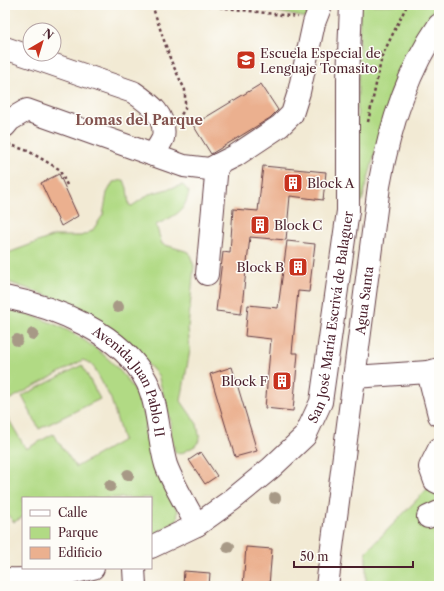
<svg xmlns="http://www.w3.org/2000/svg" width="444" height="591" viewBox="0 0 444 591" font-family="'Libre Caslon Text',serif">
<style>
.green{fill:#b1da84;stroke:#7e7c58}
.building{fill:#ebb08f}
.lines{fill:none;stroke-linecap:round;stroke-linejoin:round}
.minor-casing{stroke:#633d44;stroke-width:24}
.major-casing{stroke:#633d44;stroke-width:24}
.path{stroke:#633d44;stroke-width:2.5;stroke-dasharray:3 3;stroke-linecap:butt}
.minor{stroke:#fff;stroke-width:22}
.major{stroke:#fff;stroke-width:22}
.tree{fill:#a79986}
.labels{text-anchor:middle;stroke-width:3;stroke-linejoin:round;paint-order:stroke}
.poi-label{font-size:13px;fill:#4a1f2b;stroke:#fdfcf7;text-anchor:start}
.street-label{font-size:13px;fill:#4a1f2b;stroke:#fdfcf7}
.neighbourhood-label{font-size:14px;font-weight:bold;fill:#82524e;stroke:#fdfcf7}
</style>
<rect width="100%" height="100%" fill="#fdfcf7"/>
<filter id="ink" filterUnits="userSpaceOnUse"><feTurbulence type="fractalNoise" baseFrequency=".025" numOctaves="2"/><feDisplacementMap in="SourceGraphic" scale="8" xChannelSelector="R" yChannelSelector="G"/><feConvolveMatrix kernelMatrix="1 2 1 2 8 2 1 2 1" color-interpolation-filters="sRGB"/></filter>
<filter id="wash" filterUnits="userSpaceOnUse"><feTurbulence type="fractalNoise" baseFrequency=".012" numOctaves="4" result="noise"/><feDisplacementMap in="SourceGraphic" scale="16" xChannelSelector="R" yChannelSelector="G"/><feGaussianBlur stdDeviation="0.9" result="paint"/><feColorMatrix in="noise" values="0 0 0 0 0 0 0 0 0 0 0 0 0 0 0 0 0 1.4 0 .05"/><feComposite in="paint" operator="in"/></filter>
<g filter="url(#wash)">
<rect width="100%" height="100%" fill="#f2ead4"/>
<path class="green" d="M246 5H311L306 18Z
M360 5H436L394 83 362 201 355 207Z
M124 180 127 188 129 205 132 206 149 194 183 185 189 192C184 214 175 215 156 225L162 244 189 252 194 266 188 328 190 350 181 401 197 424 200 440 195 446 180 454 175 452 171 436V423L158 375 129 344 113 329 66 302 5 281V254L54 236H81L92 231 103 215 107 193 113 182Z
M5 309C53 317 106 346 133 388 139 398 142 411 147 422L144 429 145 434 162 483 178 511 177 521 151 536V498H23V517L14 522 5 512V413L26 449 53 434 76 467 123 440 111 399 92 364 83 360 5 402Z
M82 365 100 399 39 429 22 396Z
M439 482V586H366V552L430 486Z"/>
<g id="blocks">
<path class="building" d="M261 84 278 110 270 118 211 154 193 125Z
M263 166 326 172 323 200 290 196 286 240 250 237 241 314 216 311 223 252 230 253 233 209 258 211Z
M59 174 78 216 61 226 41 183Z
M287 241 315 244 309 292 298 291 292 353H298L293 411 265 408 271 339 245 336 248 305 278 308Z
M232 367 257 451 235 457 210 374Z
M201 452 217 476 205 484 189 460Z
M246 547 272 549 269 586H243Z
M184 571 210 573 209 586H183Z"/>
</g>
</g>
<g filter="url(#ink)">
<use href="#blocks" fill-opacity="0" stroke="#633d44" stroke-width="1"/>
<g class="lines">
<defs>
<g id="minor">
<path d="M5 48 133 92C149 103 167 115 163 138 161 143 156 150 153 155"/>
<path d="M5 126 10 120 27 110 184 166 209 169 235 156 280 126 292 114 299 92 314 23 321 5"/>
<path d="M207 274 217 165"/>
<path id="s1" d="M5 297C55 307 122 333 147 382 159 408 158 438 166 465 173 484 187 507 197 525"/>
<path d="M428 372 439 415"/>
<path d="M354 377 428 372 439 369"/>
<path d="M439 449 430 467 435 481 439 483"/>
<path d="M428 517 439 512"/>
<path id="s2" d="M151 547 197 525 232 500 271 468 305 436 321 402 348 211V79L351 5"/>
<path d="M134 568 135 586"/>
<path d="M5 579C35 580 64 576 93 568"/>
</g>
<g id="major">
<path id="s3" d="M327 586 379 186C389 129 406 73 439 25"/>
</g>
</defs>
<use href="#minor" class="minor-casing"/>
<use href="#major" class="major-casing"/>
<path class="path" d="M152 5 171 61 185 90V109L180 116
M202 5 298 17
M367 58 384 51
M368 122 382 56 407 5
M8 144 28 151 59 169 67 185"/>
<use href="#minor" class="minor"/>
<use href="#major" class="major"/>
</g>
<g class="tree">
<circle cx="118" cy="307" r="6"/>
<circle cx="33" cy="334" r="6"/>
<circle cx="17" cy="340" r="6"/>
<circle cx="128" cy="475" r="6"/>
<circle cx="110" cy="486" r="6"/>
<circle cx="275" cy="498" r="6"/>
<circle cx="228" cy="547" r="6"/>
</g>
</g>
<defs>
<symbol id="school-square" viewBox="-11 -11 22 22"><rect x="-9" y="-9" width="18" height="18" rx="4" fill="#c8321e" stroke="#fdfcf7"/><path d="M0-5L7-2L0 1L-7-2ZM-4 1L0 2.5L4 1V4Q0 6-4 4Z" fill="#fff"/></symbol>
<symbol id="building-square" viewBox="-11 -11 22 22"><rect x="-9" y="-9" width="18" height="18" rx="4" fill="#c8321e" stroke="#fdfcf7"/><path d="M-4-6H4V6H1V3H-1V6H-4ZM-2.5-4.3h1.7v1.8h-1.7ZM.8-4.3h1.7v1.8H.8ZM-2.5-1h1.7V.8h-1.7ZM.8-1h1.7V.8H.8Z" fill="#fff"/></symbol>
</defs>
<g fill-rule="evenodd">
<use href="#school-square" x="235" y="49" width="22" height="22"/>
<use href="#building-square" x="282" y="172" width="22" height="22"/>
<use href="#building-square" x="249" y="214" width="22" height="22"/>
<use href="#building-square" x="287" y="256" width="22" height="22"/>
<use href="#building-square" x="271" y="370" width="22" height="22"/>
</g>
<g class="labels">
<g class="poi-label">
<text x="260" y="58">Escuela Especial de<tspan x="260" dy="15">Lenguaje Tomasito</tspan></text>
<text x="307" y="188">Block A</text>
<text x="274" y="230">Block C</text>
<text x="284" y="272" text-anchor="end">Block B</text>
<text x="268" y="386" text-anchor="end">Block F</text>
</g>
<g class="street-label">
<text dy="5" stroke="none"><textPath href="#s3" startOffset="288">Agua Santa</textPath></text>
<text dy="5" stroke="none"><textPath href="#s2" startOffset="314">San José María Escrivá de Balaguer</textPath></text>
<text dy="5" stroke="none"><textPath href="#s1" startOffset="161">Avenida Juan Pablo II</textPath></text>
</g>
<g class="neighbourhood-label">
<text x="139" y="125">Lomas del Parque</text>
</g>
</g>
<rect width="444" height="591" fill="none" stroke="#fdfcf7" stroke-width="20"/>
<rect x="22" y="497" width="130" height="72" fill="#fdfcf7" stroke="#b5a4a5"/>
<rect x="30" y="510" width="20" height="6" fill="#ffffff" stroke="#b5a4a5"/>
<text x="58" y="517" font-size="12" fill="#4a1f2b">Calle</text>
<rect x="30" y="527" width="20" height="12" fill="#b1da84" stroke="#b5a4a5"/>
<text x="58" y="537" font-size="12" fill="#4a1f2b">Parque</text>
<rect x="30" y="547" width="20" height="12" fill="#ebb08f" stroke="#b5a4a5"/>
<text x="58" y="557" font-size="12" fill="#4a1f2b">Edificio</text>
<g transform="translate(42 42) rotate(38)"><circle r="19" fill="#fdfcf7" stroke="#b5a4a5"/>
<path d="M0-3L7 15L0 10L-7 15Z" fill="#c8321e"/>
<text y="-6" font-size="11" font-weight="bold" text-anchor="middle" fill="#4a1f2b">N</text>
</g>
<path d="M294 561v6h119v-6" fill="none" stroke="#4a1f2b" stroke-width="2"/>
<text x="300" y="561" font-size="12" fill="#4a1f2b" stroke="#fdfcf7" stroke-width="3" paint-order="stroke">50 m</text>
</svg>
